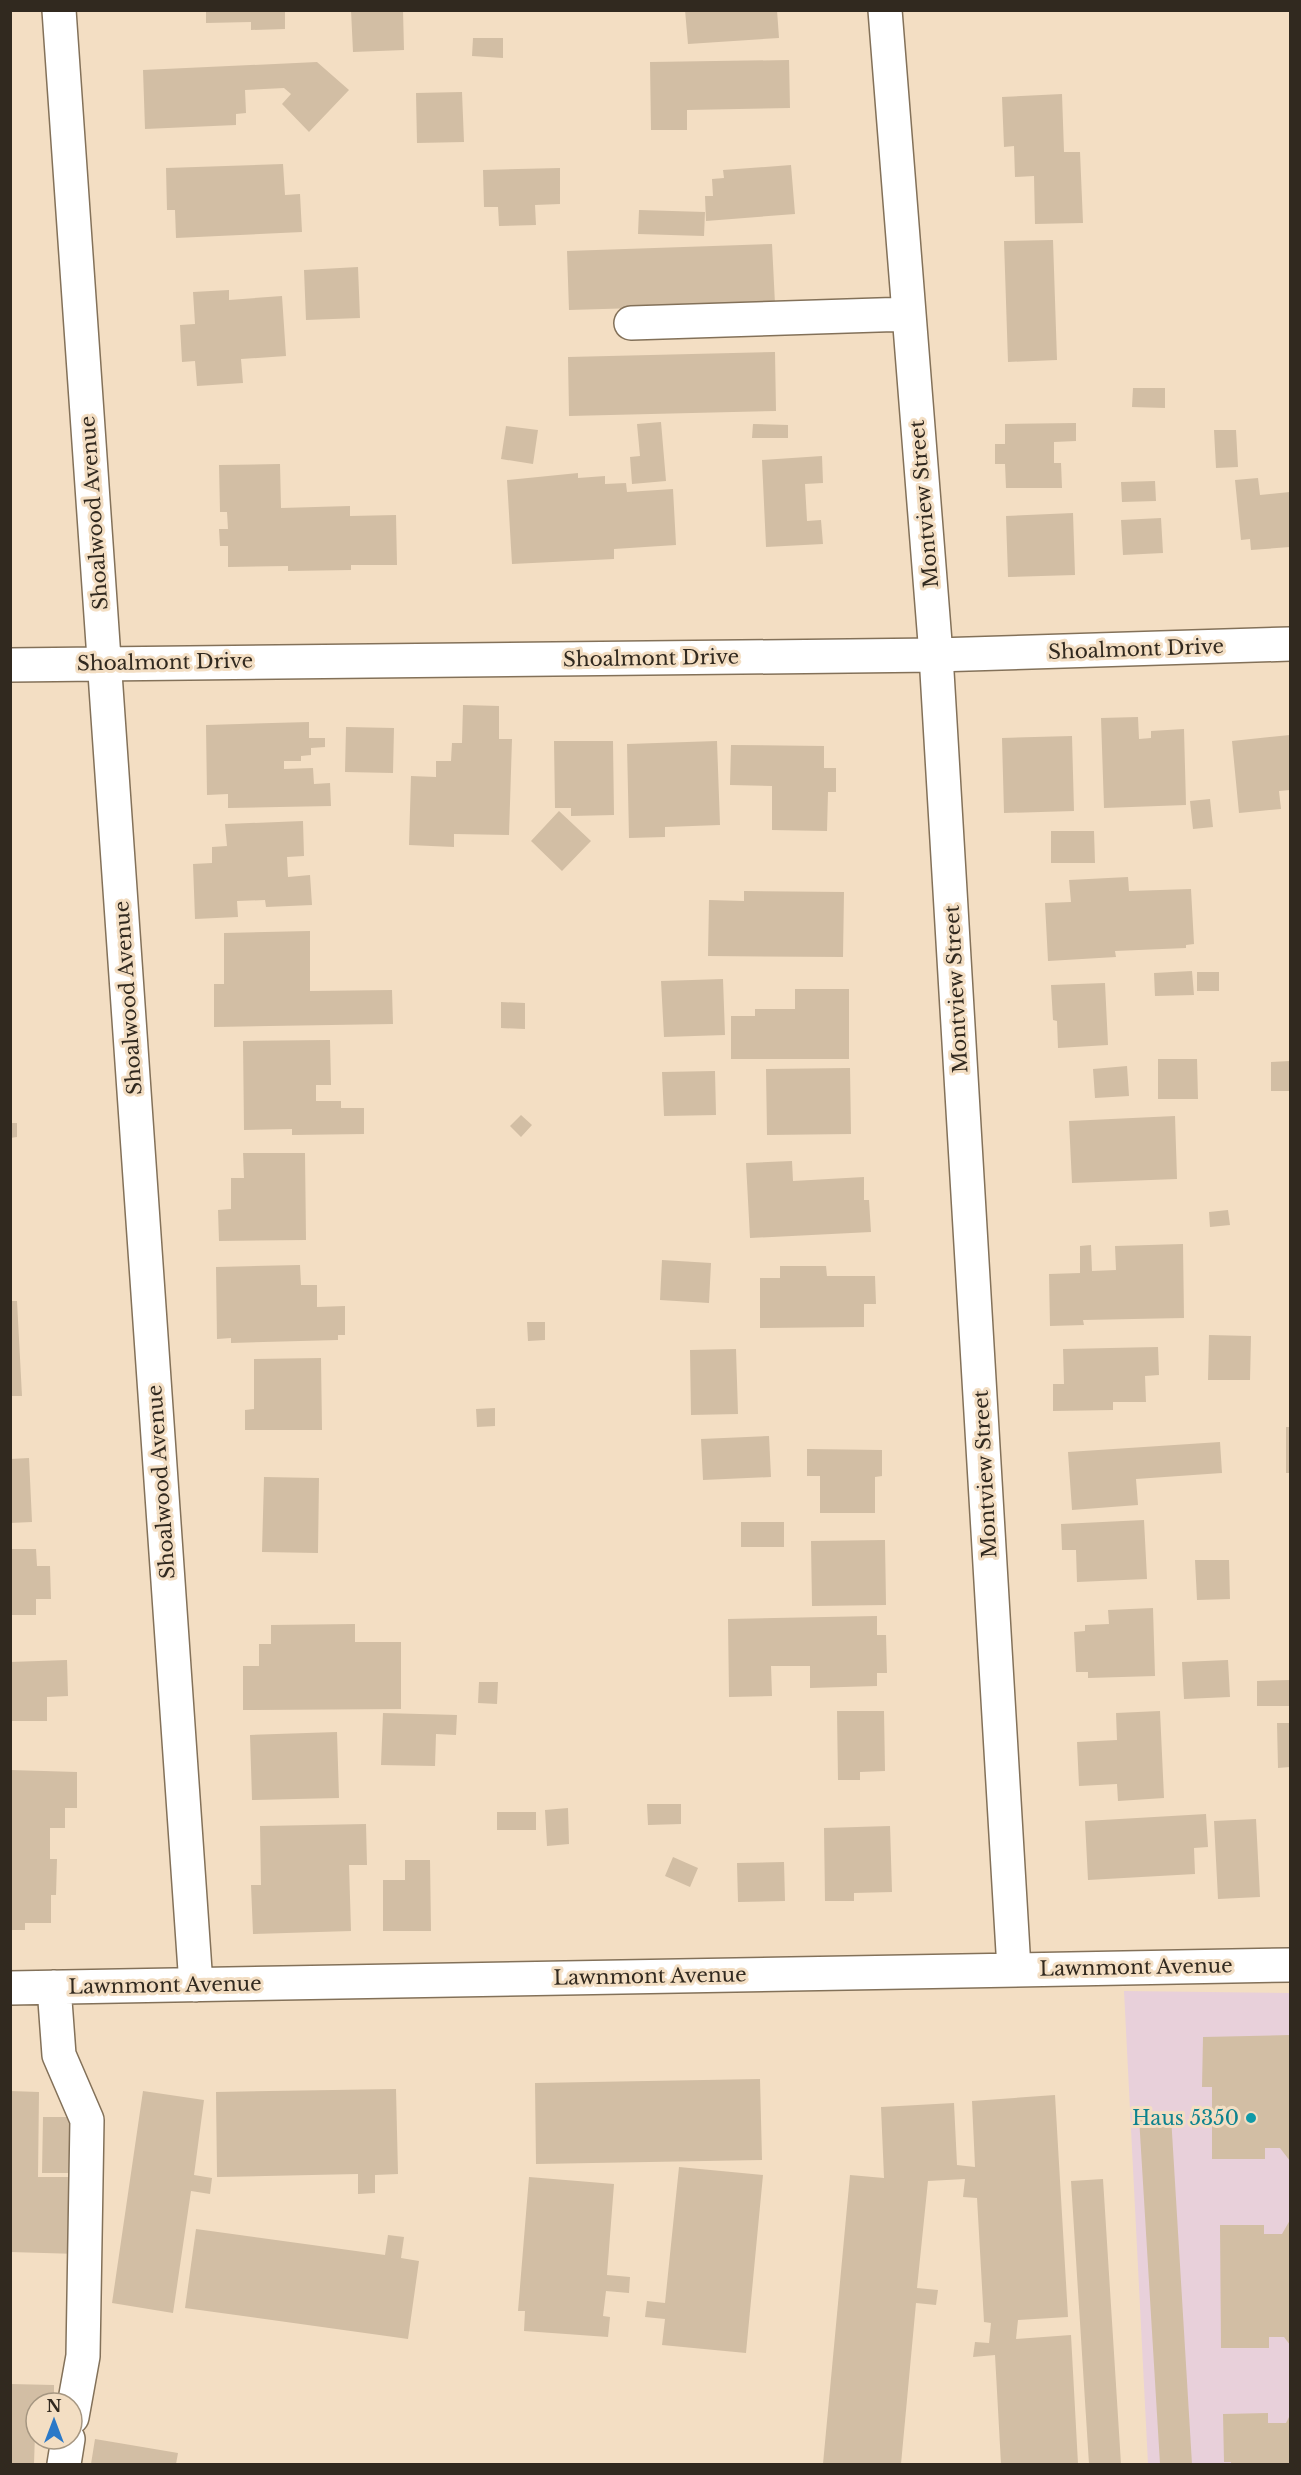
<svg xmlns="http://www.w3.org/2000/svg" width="1301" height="2475" viewBox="0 0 1301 2475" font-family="'Libre Baskerville',serif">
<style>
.commercial{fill:#e8d0da}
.building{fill:#d2bea4}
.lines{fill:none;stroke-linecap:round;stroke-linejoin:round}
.minor-casing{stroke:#837159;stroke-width:36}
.minor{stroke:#fff;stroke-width:33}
.culture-dot{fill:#0f9aa8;stroke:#f3dec3;stroke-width:2}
.labels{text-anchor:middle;stroke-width:6;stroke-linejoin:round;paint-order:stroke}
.street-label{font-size:20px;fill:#31291f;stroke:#f3dec3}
.culture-label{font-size:20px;fill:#0d838f;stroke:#f3dec3;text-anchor:end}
</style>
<rect width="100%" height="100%" fill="#f3dec3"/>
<path class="commercial" d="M1124 1991 1290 1993V2464H1148Z"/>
<path class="building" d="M206 10H285V29L251 30V22L206 23Z
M351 10H403L404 50 353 52Z
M685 10H777L779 38 688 44Z
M473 38H503V58L472 56Z
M789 60 790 108 687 110V130H651L650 62Z
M317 62 349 90 309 132 282 104 291 94 284 88 245 90 246 113 236 114V125L145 129 143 70Z
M462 92 464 142 417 143 416 93Z
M1062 94 1064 152H1080L1083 223 1035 224 1034 176 1015 177 1014 146 1004 147 1002 97Z
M283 164 285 195 300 194 302 232 176 238 175 210H167L166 168Z
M791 165 795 214 706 221 705 196H713L712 179 724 178 723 170Z
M560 168V204L535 205 536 225 499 226 498 207H484L483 170Z
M639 210 705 212 704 236 638 234Z
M1053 240 1057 360 1008 362 1004 241Z
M772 244 775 304 569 310 567 251Z
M358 267 360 318 306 320 304 270Z
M229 290V300L282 296 286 356 241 359 243 383 197 386 195 361 182 362 180 325 195 324 193 292Z
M775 352 776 411 569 416 568 357Z
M1133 388H1165V408L1132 407Z
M661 422 666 481 632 484 630 457 640 456 637 424Z
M1076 423V441L1054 442V463H1061L1062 488H1006L1005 464H995V444H1005V424Z
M753 424 788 425V438H752Z
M506 426 538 430 533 464 501 459Z
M1214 430H1236L1238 467 1216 468Z
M822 456 823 483 805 484 807 521 821 520 823 544 766 547 762 460Z
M280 464 281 508 350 506V516L396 515 397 565H351V570L288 571V566L228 567V546H220L219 529H228L227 512H220L219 465Z
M578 473V478L605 476V484L626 483 627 492 673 489 676 545 614 549V559L512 564 507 480Z
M1258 478 1260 495 1290 492V547L1251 550 1250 539 1241 540 1235 480Z
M1155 481 1156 501 1122 502 1121 482Z
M1073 513 1075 575 1008 577 1006 516Z
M1161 518 1163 553 1123 555 1121 520Z
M463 705 499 706V739H512L509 835 454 834V847L409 845 411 776 436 777V761H451L452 743H462Z
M1138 717 1139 739 1151 738V731L1184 729 1186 805 1104 808 1101 718Z
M309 722V738H325V747L311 748V755L301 756V761H284V769L313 768 314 784 330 783 331 806 228 808V794L207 795 206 725Z
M346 727 394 728 393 773 345 772Z
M1290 735V790L1279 791 1281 809 1239 813 1232 741Z
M1072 736 1074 811 1004 813 1002 738Z
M554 741H613L614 815 571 816V808H555Z
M717 741 720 825 665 827V837L629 838 627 744Z
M731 745 824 746V768H836V792H828L827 831 772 830V786L730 785Z
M1210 799 1213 827 1193 829 1190 801Z
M559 811 591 841 562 871 531 841Z
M303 821 304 856 287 857 288 877 310 875 312 905 266 907 265 900 237 901 238 917 195 919 193 864 212 863V847L227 846 225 824Z
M1051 831H1094L1095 863H1051Z
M1128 877 1129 891 1191 889 1194 944 1186 945V948L1115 951 1116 957 1048 961 1045 903 1071 902 1069 880Z
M744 891 844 892 843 957 708 956 709 900 744 901Z
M310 931V991L392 990 393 1024 214 1027V984H224V933Z
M1192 971 1194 995 1155 996 1154 973Z
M1197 972H1219V991H1197Z
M723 979 725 1035 664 1037 661 981Z
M1105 983 1108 1045 1058 1048 1057 1021 1053 1020 1051 985Z
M795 989H849V1059H731V1016H755V1009H795Z
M501 1002 525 1003V1029L501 1028Z
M330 1040 331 1085H316V1101H341V1108H364V1134L292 1135V1129L244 1130 243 1041Z
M1158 1059H1197L1198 1099H1158Z
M1290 1061V1091H1271V1062Z
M1127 1066 1129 1096 1095 1098 1093 1069Z
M850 1068 851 1134 767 1135 766 1069Z
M715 1071 716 1115 664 1116 662 1072Z
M521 1115 532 1125 521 1137 510 1126Z
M1175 1116 1177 1179 1072 1183 1069 1121Z
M10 1123H17V1137L10 1138Z
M243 1153H305L306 1240 219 1241 218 1210 231 1209V1178H244Z
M792 1161 793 1181 864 1177V1200H869L871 1232 750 1238 746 1163Z
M1228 1210 1230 1225 1210 1227 1209 1212Z
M1183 1244 1184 1318 1083 1320 1084 1325 1050 1326 1049 1274 1080 1273V1246L1091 1245 1092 1271 1116 1270 1115 1246Z
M662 1260 711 1263 709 1303 660 1300Z
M300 1265 301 1285H317V1307L345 1306V1335H338V1340L231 1343V1338L217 1339 216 1267Z
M780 1266H826L827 1276H875L876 1304H864V1327L760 1328V1278H780Z
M10 1301H17L22 1396H10Z
M527 1322H545V1340L528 1341Z
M1209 1335 1251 1336 1250 1380H1208Z
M1158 1347 1159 1375 1145 1376 1146 1402H1113V1410L1053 1411V1384H1064L1063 1349Z
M736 1349 738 1414 691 1415 690 1350Z
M321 1358 322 1430H245V1410L254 1409V1359Z
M495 1408V1426L477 1427 476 1409Z
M1286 1427H1290V1473H1286Z
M769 1436 771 1477 703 1480 701 1439Z
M1220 1442 1222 1473 1136 1479 1138 1505 1072 1510 1068 1452Z
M807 1449 882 1450V1476L875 1477V1513H820V1476H807Z
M29 1458 32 1522 10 1523V1459Z
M264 1477 319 1478 318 1553 262 1552Z
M1144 1520 1147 1579 1077 1582 1076 1550H1062L1061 1524Z
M741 1522H784V1547H741Z
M885 1540 886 1605 812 1606 811 1541Z
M10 1549H36L37 1566H50L51 1599H36V1615H10Z
M1195 1560H1229L1230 1599 1197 1600Z
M1153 1608 1155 1676 1088 1678V1672H1076L1074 1632 1085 1631V1625L1109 1624 1108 1610Z
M877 1616V1635H886L887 1673H877V1686L810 1688V1666H771L772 1696 729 1697 728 1619Z
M355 1624V1642H401V1709L243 1710V1666H259V1644H271V1625Z
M67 1660 68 1696 47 1697V1721H10V1662Z
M1228 1660 1230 1697 1184 1699 1182 1662Z
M1290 1680V1706H1257V1681Z
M479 1682H498L497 1704 478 1703Z
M837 1711H884L885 1771 860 1772V1780H838Z
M1160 1711 1164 1798 1118 1801 1117 1784 1079 1786 1077 1742 1117 1740 1116 1713Z
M383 1713 457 1715 456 1735 436 1734 435 1766 381 1765Z
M1277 1723H1290V1767L1278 1768Z
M337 1732 339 1798 252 1800 250 1735Z
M10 1770 77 1772V1808H65V1828H50V1859H57L56 1895H51V1923H25V1930H10Z
M647 1804H681V1824L648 1825Z
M568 1808 569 1844 547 1846 545 1810Z
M497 1812H536V1830H497Z
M1206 1814 1208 1847 1194 1848 1195 1874 1088 1880 1085 1821Z
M1256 1819 1260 1897 1218 1899 1214 1821Z
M366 1824 367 1865H349L351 1931 253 1934 251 1885H261L260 1826Z
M890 1826 892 1892 854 1893V1901H825L824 1828Z
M673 1857 698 1868 690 1887 665 1876Z
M405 1860H430L431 1931H383V1880H405Z
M784 1862 785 1901 738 1902 737 1863Z
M1290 2035V2161L1280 2148H1265V2159H1212V2087H1202L1203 2037Z
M760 2079 762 2160 536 2164 535 2083Z
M396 2089 398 2174 375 2175V2193L358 2194V2174L217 2177 216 2092Z
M10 2091 39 2092 38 2177H80L78 2254 10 2252Z
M143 2091 204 2100 194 2175 212 2178 210 2194 191 2191 173 2313 112 2303Z
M1055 2095 1068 2317 1018 2320 1016 2339 1071 2335 1078 2464H1001L995 2355 973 2357 975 2342 989 2343 991 2323 984 2322 977 2198 963 2197 965 2179 928 2181 917 2288 938 2290 936 2305 916 2303 901 2464H823L850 2175 884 2178 881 2107 954 2103 957 2165 975 2167 972 2101Z
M1171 2116 1192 2464H1160L1139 2117Z
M43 2117H76V2173H42Z
M679 2167 763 2175 746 2353 662 2345 665 2319 645 2317 647 2301 665 2303Z
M529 2177 614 2184 607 2275 630 2277 629 2293 606 2291 603 2316 610 2317 608 2337 524 2331 525 2311H518Z
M1103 2179 1121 2464H1089L1071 2181Z
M1290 2220V2345L1284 2337H1269V2348H1221L1220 2225H1264V2234H1282Z
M196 2229 385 2255 388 2235 404 2237 401 2258 419 2261 408 2339 185 2308Z
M10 2384 54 2385V2403H36L34 2464H10Z
M1268 2413V2423H1286L1290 2415V2464H1231V2462H1224L1223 2414Z
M95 2439 178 2453 176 2464H91Z"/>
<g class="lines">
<defs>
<path id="minor" d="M59 10 196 1985
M885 10 936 655 1014 1969
M631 323 909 314
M10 665 936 655 1290 644
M54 1987 59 2055 87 2120 83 2356 72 2417
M10 1988 1290 1965
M64 2464 68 2439"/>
</defs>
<use href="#minor" class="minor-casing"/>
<use href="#minor" class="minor"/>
</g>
<circle class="culture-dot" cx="1251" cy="2118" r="6"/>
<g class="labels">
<g class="street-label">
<text transform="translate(924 504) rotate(-95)" y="7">Montview Street</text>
<text transform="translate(94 513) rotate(-94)" y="7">Shoalwood Avenue</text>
<text transform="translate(1136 649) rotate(-2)" y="7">Shoalmont Drive</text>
<text transform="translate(651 658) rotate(-1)" y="7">Shoalmont Drive</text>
<text transform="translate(165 662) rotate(-1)" y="7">Shoalmont Drive</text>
<text transform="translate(956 989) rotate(-93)" y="7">Montview Street</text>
<text transform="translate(128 998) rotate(-94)" y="7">Shoalwood Avenue</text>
<text transform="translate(985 1474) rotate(-93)" y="7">Montview Street</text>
<text transform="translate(161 1482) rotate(-94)" y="7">Shoalwood Avenue</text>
<text transform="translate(1136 1967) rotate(-1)" y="7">Lawnmont Avenue</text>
<text transform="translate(650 1976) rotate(-1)" y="7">Lawnmont Avenue</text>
<text transform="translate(165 1985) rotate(-1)" y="7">Lawnmont Avenue</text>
</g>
<g class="culture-label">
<text x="1239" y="2125">Haus 5350</text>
</g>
</g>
<rect width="1301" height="2475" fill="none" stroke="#31291f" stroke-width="24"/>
<g transform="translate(54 2421)"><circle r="28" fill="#f3dec3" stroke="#a59681" stroke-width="1.5"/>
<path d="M0-4.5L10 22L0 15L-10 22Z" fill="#2b79c8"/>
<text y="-9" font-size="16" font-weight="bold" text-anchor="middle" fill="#31291f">N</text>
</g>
</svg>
